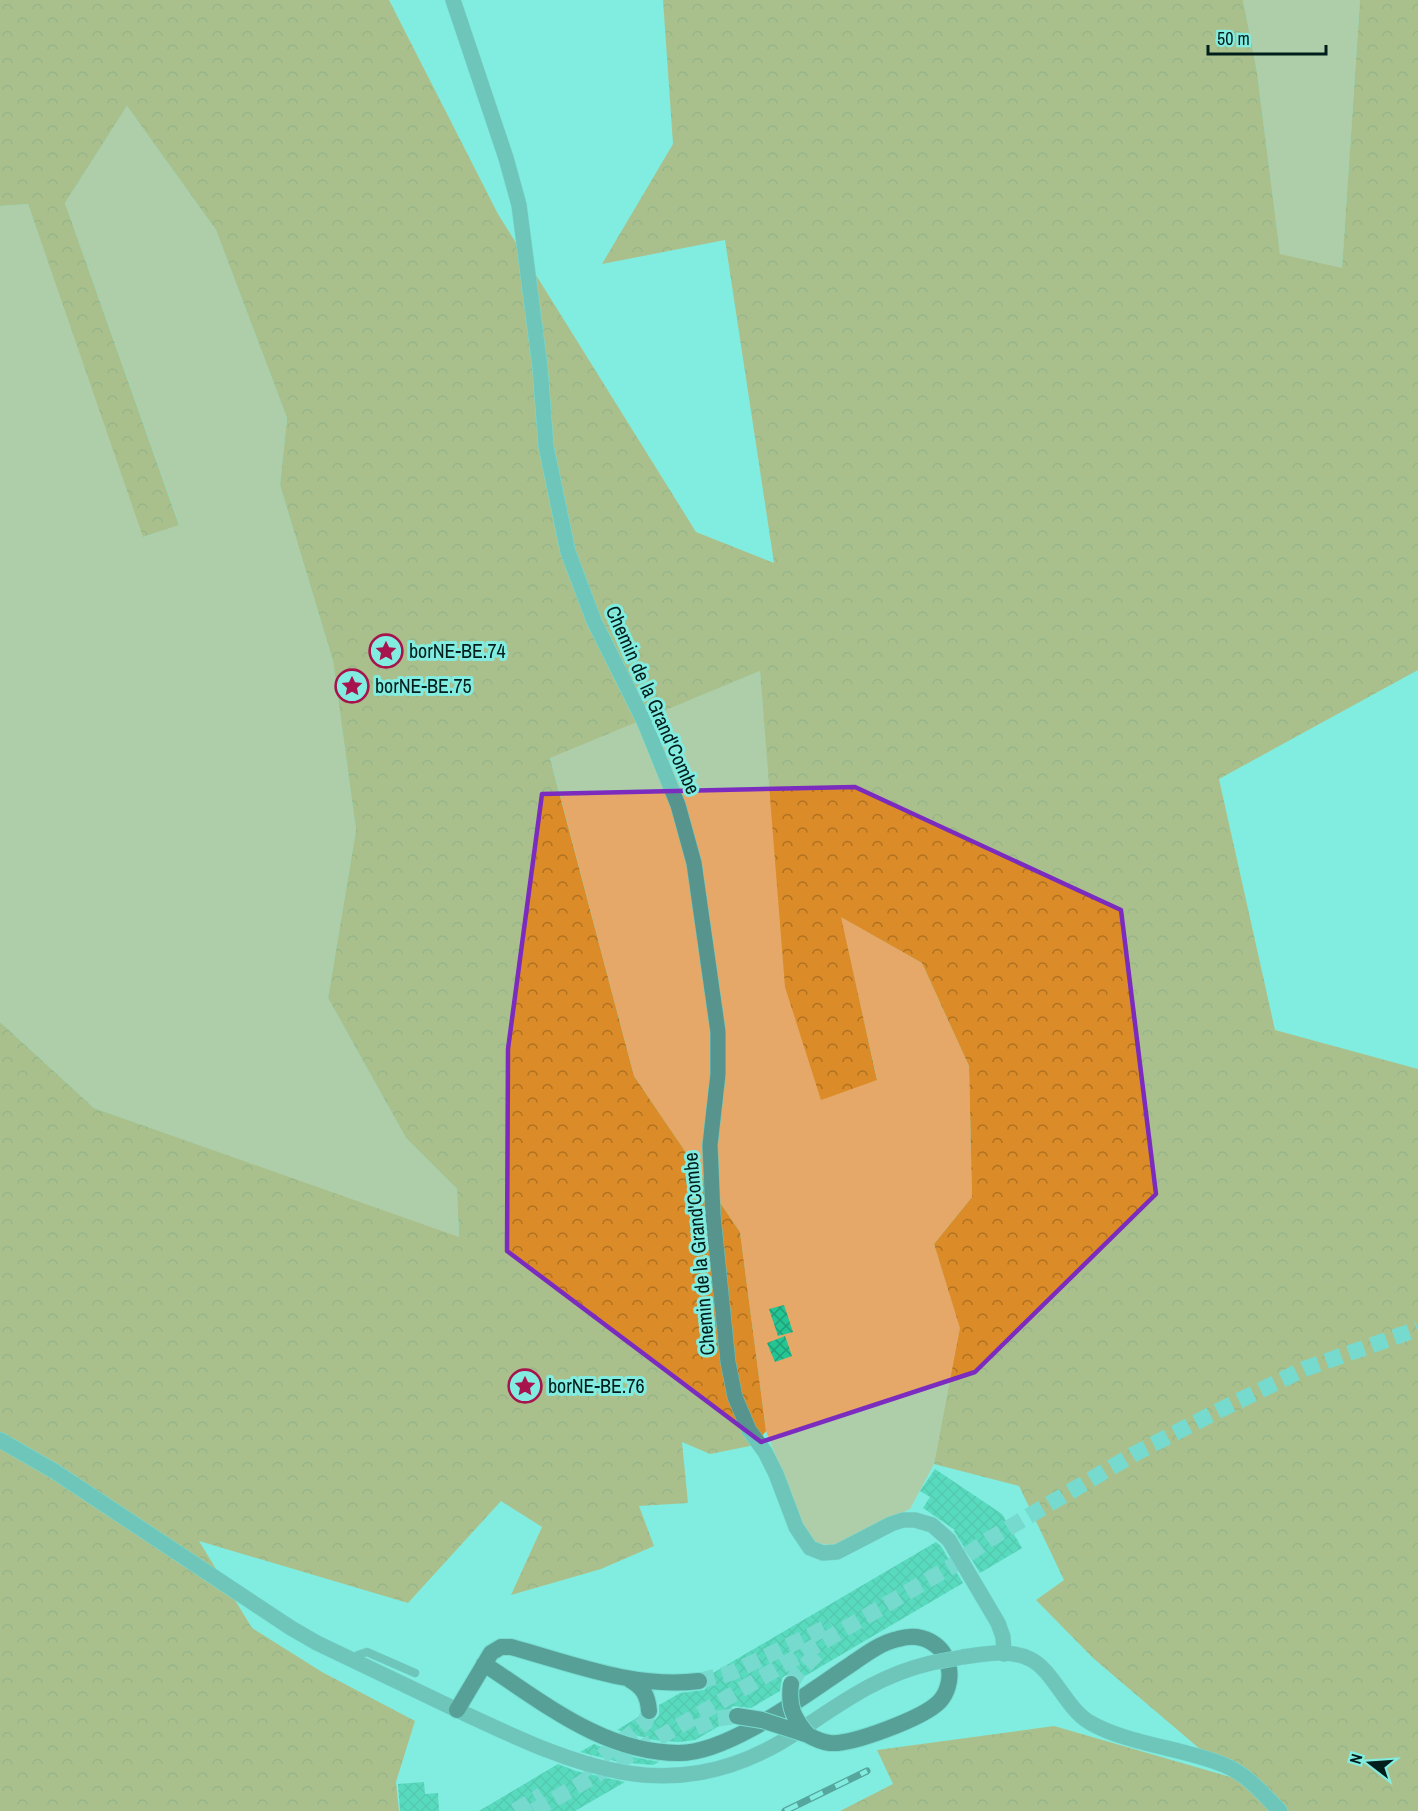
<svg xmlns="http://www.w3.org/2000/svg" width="1418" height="1811" viewBox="0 0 1418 1811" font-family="'Archivo Narrow',sans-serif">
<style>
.green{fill:#e5a868}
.forest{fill:url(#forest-crowns)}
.building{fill:url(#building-cross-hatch)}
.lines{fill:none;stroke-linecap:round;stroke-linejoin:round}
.trunk-tunnel{stroke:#68c3b9;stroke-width:16;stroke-dasharray:16 8;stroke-linecap:butt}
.service-casing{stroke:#6bc7bd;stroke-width:9}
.minor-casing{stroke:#6bc7bd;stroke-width:16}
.tertiary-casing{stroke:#6bc7bd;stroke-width:16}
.trunk-casing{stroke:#6bc7bd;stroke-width:18}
.service{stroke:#57948d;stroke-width:8}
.minor{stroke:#57948d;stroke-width:15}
.tertiary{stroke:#57948d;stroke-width:15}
.trunk{stroke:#22433f;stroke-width:16}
.rail-casing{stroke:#1f504b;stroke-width:7}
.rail{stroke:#82ece0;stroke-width:4.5;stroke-dasharray:14;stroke-linecap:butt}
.tertiary-bridge-casing{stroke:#6bc7bd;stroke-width:16;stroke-linecap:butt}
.trunk-bridge-casing{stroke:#6bc7bd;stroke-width:18;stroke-linecap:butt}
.tertiary-bridge{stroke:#57948d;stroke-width:15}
.trunk-bridge{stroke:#22433f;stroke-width:16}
.marked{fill:none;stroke:#7b2cbf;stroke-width:4.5;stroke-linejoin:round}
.labels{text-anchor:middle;stroke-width:6;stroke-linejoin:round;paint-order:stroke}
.poi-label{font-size:20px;fill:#001e1b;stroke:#82ece0;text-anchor:start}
.street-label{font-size:20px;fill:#001e1b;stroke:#82ece0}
</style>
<defs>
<pattern id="forest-crowns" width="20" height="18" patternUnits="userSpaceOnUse" patternTransform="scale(1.5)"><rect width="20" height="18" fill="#db8b27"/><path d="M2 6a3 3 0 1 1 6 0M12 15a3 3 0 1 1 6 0" fill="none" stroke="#af7121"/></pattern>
<pattern id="building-cross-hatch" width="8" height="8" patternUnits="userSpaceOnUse" patternTransform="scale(1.5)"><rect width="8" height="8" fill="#25c493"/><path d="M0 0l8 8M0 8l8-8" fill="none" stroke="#1e9f77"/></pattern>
</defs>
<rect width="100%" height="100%" fill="#82ece0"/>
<path class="green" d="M1243 0H1360L1342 269 1280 255 1257 72Z
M127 106 216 230 287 418 280 485 333 661 356 830 328 998 406 1138 457 1189 459 1238 94 1108 0 1022V206L28 204 144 537 179 524 65 203Z
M760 671 777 871 877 1079 840 916 922 963 969 1066 972 1197 934 1244 961 1328 934 1464 910 1509 832 1546 813 1542 801 1521 766 1431 740 1232 634 1076 550 757Z"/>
<path class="forest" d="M0 0H389L498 214 696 532 774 563 725 240 602 264 673 144 663 0H1243L1257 72 1280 254 1342 268 1360 0H1418V670L1219 779 1275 1030 1418 1069V1811H840L893 1784 877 1750 1054 1726 1234 1778 1093 1658 1036 1600 1064 1580 1019 1486 934 1464 960 1328 934 1244 972 1197 969 1066 922 963 841 917 877 1080 821 1100 785 987 760 671 550 758 634 1076 740 1232 766 1431 755 1445 710 1454 682 1442 688 1503 639 1506 654 1546 601 1569 511 1595 542 1527 501 1501 408 1603 199 1541 252 1628 322 1672 415 1721 396 1782 399 1811H0V1022L94 1108 459 1237 457 1189 406 1138 328 998 356 830 333 661 280 485 287 418 216 230 127 106 65 203 179 525 143 537 28 204 0 206Z"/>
<path class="building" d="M784 1305 793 1332 778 1336 769 1309Z
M785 1336 792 1356 775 1362 767 1343Z
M935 1469 1002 1514 1022 1548 980 1573 954 1531 955 1530 923 1508 930 1497 920 1491Z
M936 1542 941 1546 963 1583 800 1679 793 1674 786 1675 782 1678 780 1691 751 1708 733 1706 727 1714 728 1721 695 1740 679 1742 653 1740 617 1730 640 1716 645 1721 655 1720 659 1715V1705L680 1693 704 1690 709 1685 708 1676Z
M594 1744 623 1755 659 1762 653 1765 619 1762 580 1752Z
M558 1764 576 1771 625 1782 575 1811H479Z
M424 1782 425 1794 438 1793 439 1811H400L398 1784Z"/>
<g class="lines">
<path class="trunk-tunnel" d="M699 1681 731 1673 832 1625
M791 1684 798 1672 819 1652
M696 1728 714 1719 737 1716
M583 1771 645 1723 649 1711
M515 1811 542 1795
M534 1811 952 1566 988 1540 1134 1454 1218 1411 1304 1369 1418 1329"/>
<defs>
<path id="service" d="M353 1660 358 1655 367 1652 415 1673"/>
<path id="minor" d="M453 0 506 158 519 205 540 367 546 446 568 552 594 621 644 721 678 805 694 863 718 1032V1074L710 1145 713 1215 728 1362 735 1397 749 1430 765 1452 776 1474 796 1527 810 1548 823 1553 837 1552 891 1524 903 1520H915L932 1525 949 1540 998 1623 1003 1637 1004 1654
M0 1440 54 1471 291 1628 317 1643 457 1710"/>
<path id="tertiary" d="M963 1657C983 1654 1011 1649 1030 1659 1053 1670 1065 1707 1089 1722 1126 1744 1184 1748 1224 1765 1247 1774 1263 1794 1280 1811
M457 1710C569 1762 664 1811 783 1741 833 1710 871 1677 931 1663"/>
<path id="trunk" d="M484 1664C544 1703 604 1753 679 1753 729 1753 805 1695 847 1667 862 1657 879 1643 898 1639 921 1632 945 1643 949 1669 951 1680 947 1694 939 1702 923 1718 852 1745 830 1743 822 1742 815 1739 808 1735
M630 1680C643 1687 648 1696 649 1711
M457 1710 491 1653 501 1647H511C573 1664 635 1689 699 1681"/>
</defs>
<use href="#service" class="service-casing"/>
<use href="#minor" class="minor-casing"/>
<use href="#tertiary" class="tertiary-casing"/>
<use href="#trunk" class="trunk-casing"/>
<use href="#service" class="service"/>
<use href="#minor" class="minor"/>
<use href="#tertiary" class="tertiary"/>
<use href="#trunk" class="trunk"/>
<defs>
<path id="rail" d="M785 1811 867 1771"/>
</defs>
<use href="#rail" class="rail-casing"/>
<use href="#rail" class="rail"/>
<defs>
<path id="tertiary-bridge" d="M931 1663 963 1657"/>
<path id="trunk-bridge" d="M791 1684C788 1706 793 1718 808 1735
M737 1716 762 1720 808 1735"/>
</defs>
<use href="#tertiary-bridge" class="tertiary-bridge-casing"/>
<use href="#trunk-bridge" class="trunk-bridge-casing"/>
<use href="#tertiary-bridge" class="tertiary-bridge"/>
<use href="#trunk-bridge" class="trunk-bridge"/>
</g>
<path d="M0 0H1418V1811H0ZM855 787 1121 910 1156 1194 975 1372 761 1442 507 1251 508 1049 542 794Z" fill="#82ece0" fill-opacity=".55" fill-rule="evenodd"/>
<path class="marked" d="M855 787 1121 910 1156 1194 975 1372 761 1442 507 1251 508 1049 542 794Z"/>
<defs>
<symbol id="sight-ring" viewBox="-11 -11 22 22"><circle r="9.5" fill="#82ece0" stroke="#a7134d" stroke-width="1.5"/><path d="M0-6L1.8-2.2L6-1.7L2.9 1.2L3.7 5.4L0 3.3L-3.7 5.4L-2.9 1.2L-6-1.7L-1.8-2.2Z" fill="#a7134d"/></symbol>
</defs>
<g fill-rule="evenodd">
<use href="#sight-ring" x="367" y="632" width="38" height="38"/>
<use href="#sight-ring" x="333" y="667" width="38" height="38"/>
<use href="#sight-ring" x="506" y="1367" width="38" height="38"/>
</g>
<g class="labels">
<g class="poi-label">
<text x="409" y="658">borNE-BE.74</text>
<text x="375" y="693">borNE-BE.75</text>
<text x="548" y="1393">borNE-BE.76</text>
</g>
<g class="street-label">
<text transform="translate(653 700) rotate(66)" y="7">Chemin de la Grand'Combe</text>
<text transform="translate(699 1254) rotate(-95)" y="7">Chemin de la Grand'Combe</text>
</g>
</g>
<g transform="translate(1370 1763) rotate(287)" stroke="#82ece0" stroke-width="4.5" paint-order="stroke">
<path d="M0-4.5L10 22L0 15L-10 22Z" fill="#001e1b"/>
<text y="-9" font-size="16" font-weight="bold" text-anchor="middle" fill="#001e1b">N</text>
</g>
<path d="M1208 45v9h118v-9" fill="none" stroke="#001e1b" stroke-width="3"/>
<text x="1217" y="45" font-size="18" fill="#001e1b" stroke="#82ece0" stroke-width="4.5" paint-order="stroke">50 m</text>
</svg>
